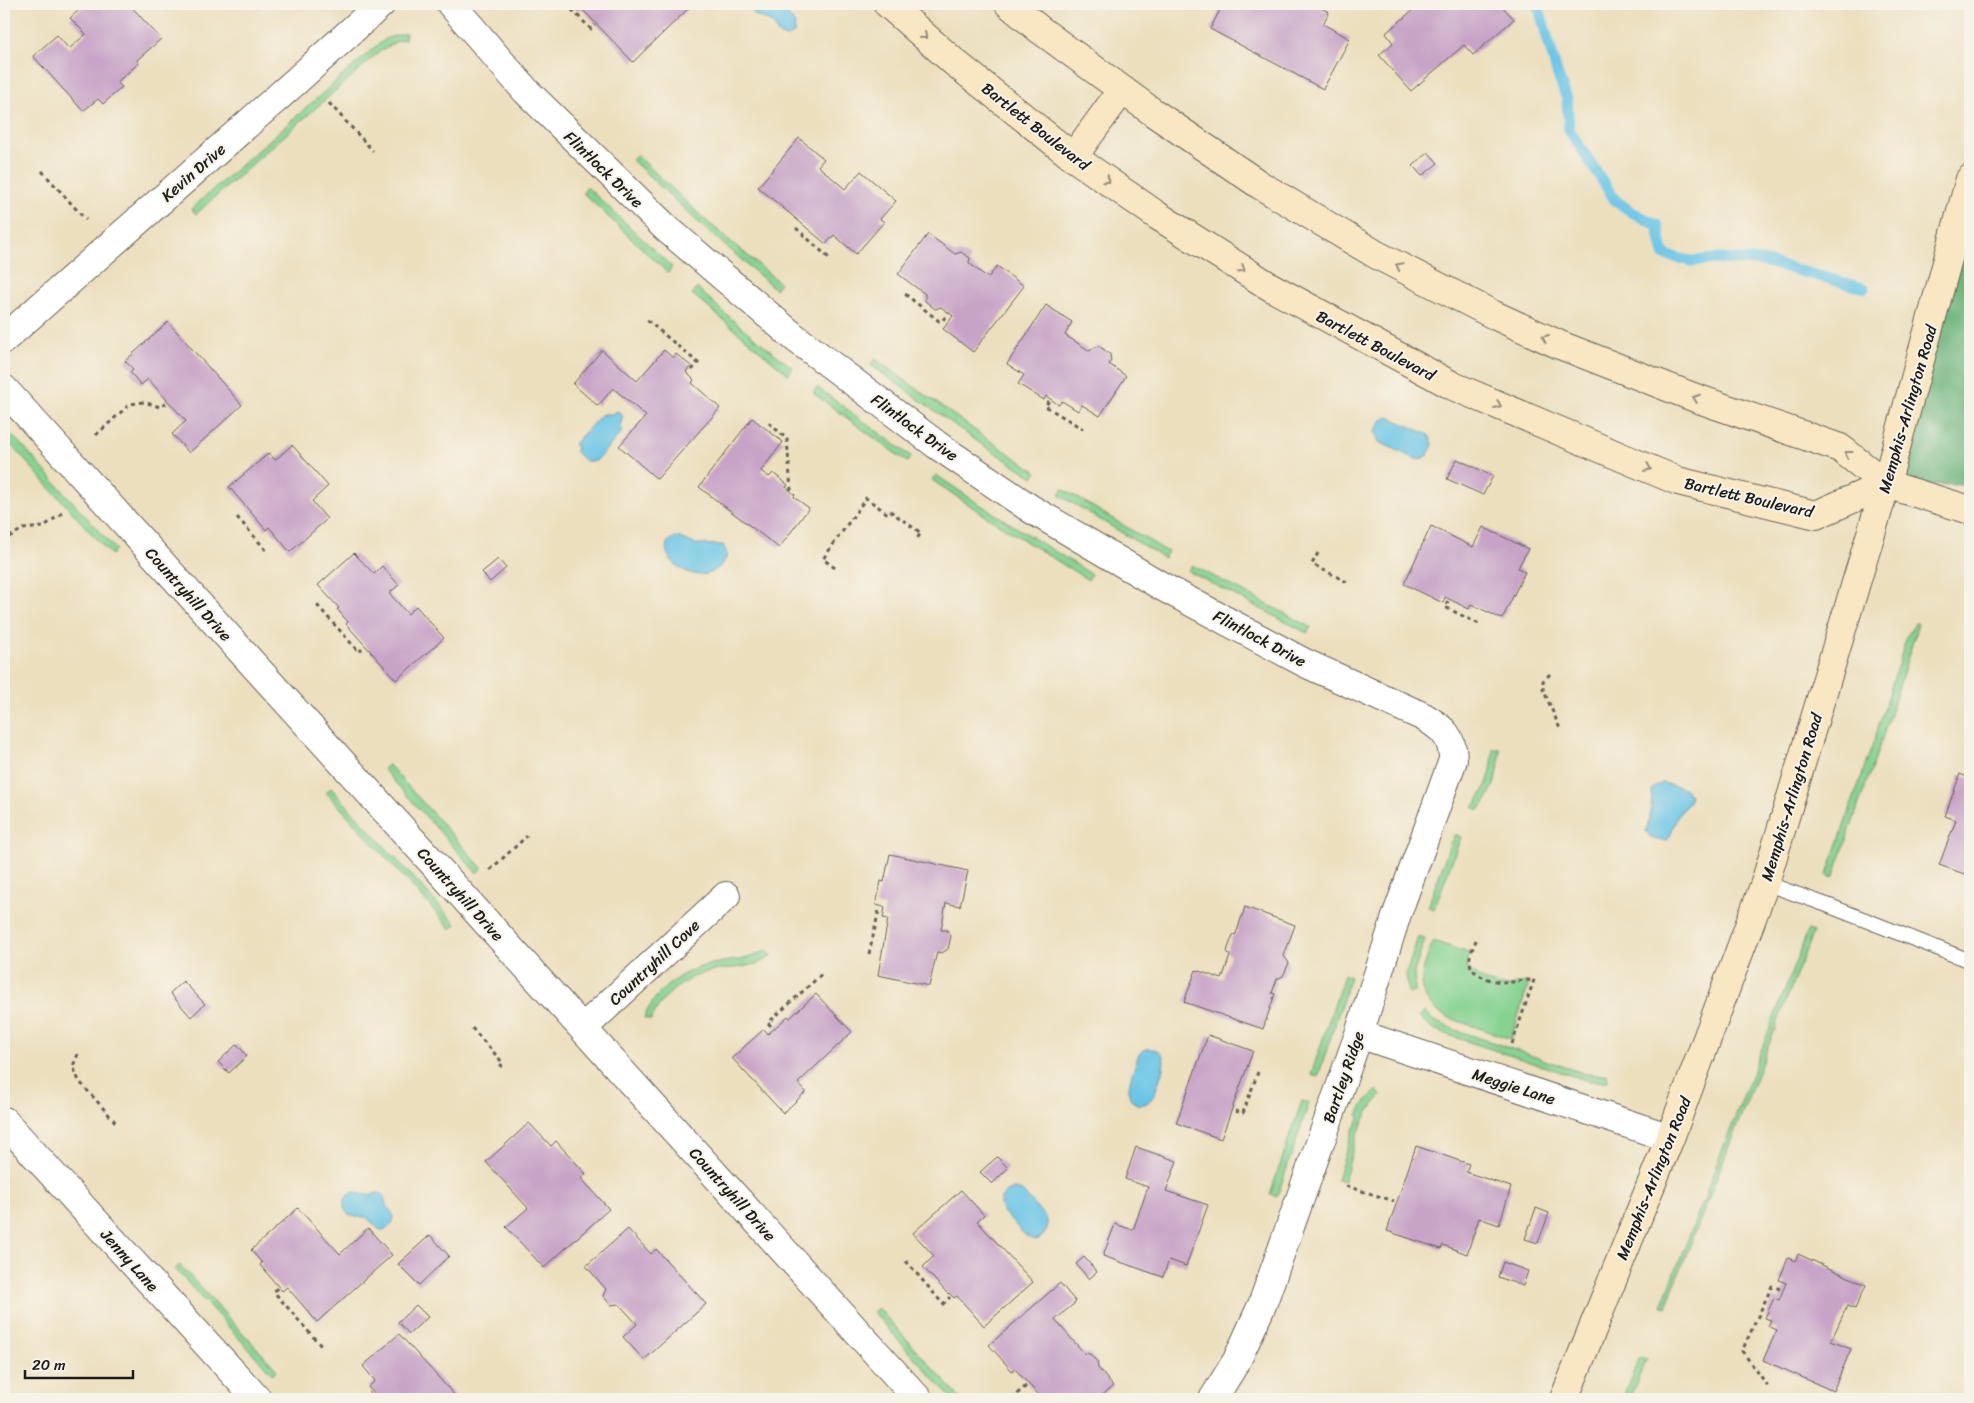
<svg xmlns="http://www.w3.org/2000/svg" width="1974" height="1403" viewBox="0 0 1974 1403" font-family="Sriracha,sans-serif">
<style>
.green{fill:#85d291;stroke:#507756}
.forest{fill:#6cb47b;stroke:#44684c}
.water{fill:#68c4e6;stroke:#427081}
.lines{fill:none;stroke-linecap:round;stroke-linejoin:round}
.stream{stroke:#68c4e6;stroke-width:11}
.building{fill:#c7a4c7}
.lane-casing{stroke:#656055;stroke-width:16}
.street-casing{stroke:#656055;stroke-width:30}
.secondary-casing{stroke:#656055;stroke-width:30}
.path{stroke:#656055;stroke-width:3;stroke-dasharray:4 4;stroke-linecap:butt}
.lane{stroke:#fff;stroke-width:14}
.street{stroke:#fff;stroke-width:28}
.secondary{stroke:#f9e7c3;stroke-width:28}
.oneway{stroke:#968c78}
.labels{text-anchor:middle;stroke-width:4;stroke-linejoin:round;paint-order:stroke}
.street-label{font-size:16px;fill:#1c1c1c;stroke:#f7f3e8}
</style>
<rect width="100%" height="100%" fill="#f7f3e8"/>
<filter id="ink" filterUnits="userSpaceOnUse"><feTurbulence type="fractalNoise" baseFrequency=".02" numOctaves="2"/><feDisplacementMap in="SourceGraphic" scale="10" xChannelSelector="R" yChannelSelector="G"/><feConvolveMatrix kernelMatrix="1 2 1 2 8 2 1 2 1" color-interpolation-filters="sRGB"/></filter>
<filter id="wash" filterUnits="userSpaceOnUse"><feTurbulence type="fractalNoise" baseFrequency=".0096" numOctaves="4" result="noise"/><feDisplacementMap in="SourceGraphic" scale="20" xChannelSelector="R" yChannelSelector="G"/><feGaussianBlur stdDeviation="1.12" result="paint"/><feColorMatrix in="noise" values="0 0 0 0 0 0 0 0 0 0 0 0 0 0 0 0 0 1.4 0 .05"/><feComposite in="paint" operator="in"/></filter>
<g filter="url(#wash)">
<rect width="100%" height="100%" fill="#ecdfbe"/>
<path class="green" d="M406 33 405 39 397 41 378 53 196 214 191 209 375 47 387 38Z
M637 155 702 217 780 283 775 289 698 222 632 160Z
M587 187 672 267 668 273 583 193Z
M697 288 735 322 793 368 788 374 692 294Z
M875 359 983 436 1037 472 1033 477 978 442 871 365Z
M817 387 912 457 907 462 813 393Z
M4 429 19 442 116 550 111 555 4 437Z
M936 475 979 504 1091 574 1088 580 990 519 932 480Z
M1063 489 1168 552 1164 558 1059 495Z
M1192 565 1311 627 1307 633 1188 571Z
M1916 622 1918 624 1914 638 1884 733 1833 878 1827 875 1877 732 1907 636Z
M1493 749H1500C1500 772 1494 792 1479 810L1473 807C1487 790 1493 771 1493 749Z
M388 764 482 868 477 873 383 769Z
M331 788 456 924 451 929 326 792Z
M1455 834 1461 837 1434 909 1428 907 1450 844Z
M1808 930 1813 932 1666 1307 1662 1306 1702 1203H1704L1708 1193 1706 1192Z
M1418 937 1425 939 1414 972 1415 992 1408 993 1406 974Z
M1433 941 1469 953 1466 965C1474 978 1494 987 1509 986 1517 985 1521 981 1529 983L1511 1039C1497 1034 1484 1030 1470 1025 1445 1017 1422 1010 1422 978 1423 966 1429 953 1433 941Z
M767 950 772 956C755 968 736 967 716 970 688 975 662 994 651 1020L644 1018C655 990 682 970 712 964 735 959 745 962 767 950Z
M1344 975 1350 977 1318 1077 1311 1075Z
M1424 1012 1434 1021 1453 1029 1586 1074 1598 1075 1607 1074 1608 1081H1588L1445 1034 1432 1028 1419 1017Z
M1377 1090 1381 1096C1358 1118 1353 1152 1344 1181L1337 1179 1354 1127 1356 1126 1360 1117 1358 1115C1363 1104 1368 1098 1377 1090Z
M1302 1101 1309 1103 1277 1197 1270 1194Z
M180 1265 277 1370 272 1374 175 1269Z
M878 1308 961 1399H952L873 1312Z
M1640 1356 1647 1358 1629 1399H1622Z"/>
<path class="forest" d="M1970 169V485L1882 484Z"/>
<path class="water" d="M752 4H781L795 24 794 34 787 37 778 34C776 31 776 28 774 26 767 16 755 21 751 8Z
M618 411 623 416 621 422 622 432 596 461H585L576 452 575 443 602 414H611Z
M1389 417 1429 435 1433 445 1427 456 1418 460 1379 442 1375 432 1381 421Z
M677 537 695 544 723 545C727 551 728 557 723 563 695 598 644 544 677 537Z
M1662 783 1684 788 1691 797C1688 806 1680 810 1677 818 1669 833 1674 846 1651 838L1646 831 1651 811 1652 789Z
M1146 1049C1171 1047 1164 1067 1159 1081 1157 1087 1155 1095 1151 1099 1148 1103 1142 1106 1138 1104 1119 1099 1135 1068 1138 1056L1141 1052Z
M1015 1189 1022 1191 1046 1218C1048 1223 1048 1228 1045 1233 1035 1249 1021 1232 1014 1223 1010 1219 1003 1213 1001 1208 997 1197 1006 1190 1015 1189Z
M354 1192C358 1193 362 1194 366 1195 371 1196 377 1191 382 1194 386 1197 384 1201 386 1205 387 1208 390 1209 391 1211 397 1221 390 1230 380 1230L366 1217H358L348 1214C340 1205 344 1197 354 1192Z"/>
<g class="lines">
<path class="stream" d="M1538 4 1557 73 1567 99 1569 130 1615 200 1632 212 1657 225C1661 235 1660 245 1665 255L1691 261 1719 259 1762 261 1864 288"/>
</g>
<g id="blocks">
<path class="building" d="M86 4H129L161 39 137 60 139 63 117 82 122 87 103 104 98 99 83 111 33 56 57 35 69 49 86 34 70 18Z
M571 4H687L690 7 633 62 581 8 578 11Z
M1223 4H1284L1287 5 1296 4 1301 7 1303 4H1313L1329 12 1323 24 1350 39 1323 89 1210 29Z
M1420 4H1433L1435 6 1437 4H1500L1514 19 1473 55 1464 45 1411 91 1379 55 1393 43 1386 33Z
M799 138 824 159 818 166 845 189 861 171 896 201 880 219 884 222 856 254 834 235 826 244 758 187Z
M1428 152 1438 163 1422 176 1413 166Z
M928 234 955 254 961 252 970 258 969 263 988 278 997 266 1024 286 973 352 943 329 953 316 941 307 935 309 925 301V294L898 274Z
M1046 305 1072 322 1065 335 1090 351 1093 348 1099 346 1110 354 1111 361 1109 364 1126 376 1100 416 1082 405 1078 411 1062 401 1059 405 1046 396 1044 400 1018 384 1024 375 1007 364Z
M168 322 242 405 189 453 172 434 186 421 148 379 141 385 130 372 133 369 125 361Z
M602 350 637 381 664 350 673 358 676 354 691 366 686 372 694 380 692 383 720 408 657 479 619 446 646 416 613 388 598 406 573 384Z
M752 418 783 442 761 471 769 477 773 473 788 485 786 487 795 495 794 497 809 508 779 548 699 487Z
M292 445 328 486 312 501 327 519 290 552 269 527 266 530 229 487 269 453 275 460Z
M1457 459 1493 476 1483 495 1447 479Z
M1431 526 1473 547 1483 527 1528 549 1518 568 1525 572 1502 619 1471 604 1469 609 1445 597 1443 603 1404 584Z
M354 553 374 574 382 566 399 585 389 593 408 614 416 606 444 638 396 680 346 624 348 622 337 609 339 608 318 585Z
M498 559 506 568 490 582 482 572Z
M1960 774 1970 778V876L1939 865 1956 820 1945 816Z
M890 854 968 871 960 906 946 903 941 930H947L951 936 948 949 942 953 937 952 929 986 878 975 888 919 883 918 885 907 876 905 881 881 884 882Z
M1245 907 1295 925 1284 956 1289 963 1283 976 1277 979 1272 993 1275 994 1263 1029 1184 1002 1196 970 1222 979 1230 956 1227 951 1233 935 1236 934Z
M183 981 205 1004 191 1017 170 993Z
M816 994 852 1032 798 1083 806 1092 783 1113 732 1058 764 1029 768 1034 788 1016 790 1018Z
M1208 1035 1253 1051 1221 1139 1176 1123Z
M237 1044 247 1056 229 1073 218 1062Z
M529 1123 551 1146 556 1141 586 1174 581 1178 609 1209 544 1268 506 1227 528 1208 486 1162Z
M1416 1146 1469 1164 1466 1172 1511 1187 1499 1225 1479 1218 1467 1254 1443 1245 1441 1249 1387 1231Z
M1136 1147 1177 1161 1166 1191 1208 1205 1186 1266 1169 1260 1163 1277 1103 1256 1115 1224 1133 1230 1148 1187 1125 1179Z
M997 1157 1008 1168 992 1184 980 1172Z
M961 1190 984 1215 977 1221 1033 1282 984 1326 957 1296 954 1298 949 1293 948 1294 923 1267 934 1256 913 1233Z
M298 1208 340 1254 368 1228 392 1255 317 1322 287 1287 282 1291 260 1265 262 1263 251 1250Z
M1536 1208 1549 1213 1538 1243 1525 1239Z
M628 1229 651 1254 656 1249 706 1304 644 1360 623 1337 637 1324 619 1304 611 1305 603 1296 606 1289 586 1266Z
M430 1235 449 1256 419 1285 398 1264Z
M1798 1254 1866 1285 1855 1309 1847 1306 1831 1341 1851 1349 1833 1391 1763 1360 1777 1330 1768 1326 1771 1320 1765 1318 1774 1298 1779 1300 1786 1283 1779 1280 1788 1258 1795 1261Z
M1084 1257 1097 1272 1089 1279 1076 1264Z
M1503 1262 1528 1271 1523 1286 1498 1277Z
M1060 1283 1076 1302 1055 1320 1084 1353 1090 1354 1097 1362 1098 1368 1113 1386 1098 1399H1042L1015 1369 1012 1371 989 1345Z
M416 1305 428 1317 409 1334 398 1322Z
M399 1334 458 1399H379L368 1387 375 1381 363 1366Z"/>
</g>
</g>
<g filter="url(#ink)">
<use href="#blocks" fill-opacity="0" stroke="#656055" stroke-width="1"/>
<g class="lines">
<defs>
<path id="lane" d="M1765 883 1827 905 1970 961"/>
<path id="street" d="M451 4 526 91 666 228 794 337 937 445 1031 509 1163 587 1305 663 1424 717C1443 728 1453 737 1453 760L1397 914 1359 1034 1262 1305 1237 1360 1213 1399
M4 339 295 82 381 4
M4 389 918 1399
M583 1028 726 896
M1359 1034 1670 1138
M4 1121 257 1399"/>
<path id="secondary" d="M888 4 954 62 1073 157 1158 216 1269 286 1453 386 1678 481 1816 515 1886 484
M1009 4 1039 29 1154 113 1260 185 1377 255 1494 315 1560 345 1693 397 1840 448 1886 484 1970 510
M1073 157 1122 90
M1564 1399 1670 1138 1765 883 1886 484 1970 179"/>
</defs>
<use href="#lane" class="lane-casing"/>
<use href="#street" class="street-casing"/>
<use href="#secondary" class="secondary-casing"/>
<path class="path" d="M566 4 591 29 595 25
M329 103 373 151
M42 171 86 220
M796 228 829 258
M905 294 939 321H942L947 315
M647 320 698 363 689 373
M1049 401 1045 406 1083 429
M769 423 787 439 791 490
M96 435 130 404 144 402 160 407 167 403
M890 511 921 533 916 540
M237 517 266 550
M9 537 23 529 43 527 65 511
M1318 553 1312 564 1347 582
M835 568 823 559 866 498 888 514
M1448 601 1445 607 1479 624
M317 605 359 652 362 649
M1550 674 1543 681V689L1561 731
M490 870 527 836
M1476 940C1474 947 1468 956 1470 963 1472 977 1495 982 1506 982 1516 983 1523 978 1534 981
M869 954 879 910
M771 1026 768 1023 823 973
M472 1028 503 1063 500 1067
M1512 1044 1535 977
M78 1054 73 1066 79 1081 117 1124
M1235 1111 1243 1113 1258 1072
M1346 1186 1394 1201
M906 1261 943 1304 950 1297
M277 1288 274 1292 322 1347
M1768 1386 1742 1351 1772 1286 1780 1289
M369 1399 366 1397 371 1393
M1011 1399 1026 1386"/>
<use href="#lane" class="lane"/>
<use href="#street" class="street"/>
<use href="#secondary" class="secondary"/>
</g>
<defs><path id="oneway-chevron" d="M-2-3.5L2.5 0L-2 3.5" fill="none" stroke-width="1.6" stroke-linecap="round" stroke-linejoin="round" transform="scale(1.25)"/></defs>
<g class="oneway">
<use href="#oneway-chevron" transform="translate(924 36) rotate(41)"/>
<use href="#oneway-chevron" transform="translate(1107 180) rotate(35)"/>
<use href="#oneway-chevron" transform="translate(1399 266) rotate(-153)"/>
<use href="#oneway-chevron" transform="translate(1242 269) rotate(32)"/>
<use href="#oneway-chevron" transform="translate(1545 338) rotate(-156)"/>
<use href="#oneway-chevron" transform="translate(1696 398) rotate(-160)"/>
<use href="#oneway-chevron" transform="translate(1498 405) rotate(23)"/>
<use href="#oneway-chevron" transform="translate(1848 454) rotate(-143)"/>
<use href="#oneway-chevron" transform="translate(1648 468) rotate(23)"/>
</g>
</g>
<g class="labels">
<g class="street-label">
<text transform="translate(1036 126) rotate(38)" y="6">Bartlett Boulevard</text>
<text transform="translate(604 169) rotate(44)" y="6">Flintlock Drive</text>
<text transform="translate(193 172) rotate(-41)" y="6">Kevin Drive</text>
<text transform="translate(1376 345) rotate(28)" y="6">Bartlett Boulevard</text>
<text transform="translate(1907 409) rotate(-74)" y="6">Memphis-Arlington Road</text>
<text transform="translate(915 427) rotate(36)" y="6">Flintlock Drive</text>
<text transform="translate(1749 497) rotate(13)" y="6">Bartlett Boulevard</text>
<text transform="translate(189 594) rotate(48)" y="6">Countryhill Drive</text>
<text transform="translate(1260 638) rotate(28)" y="6">Flintlock Drive</text>
<text transform="translate(1791 797) rotate(-73)" y="6">Memphis-Arlington Road</text>
<text transform="translate(461 894) rotate(48)" y="6">Countryhill Drive</text>
<text transform="translate(654 962) rotate(-43)" y="6">Countryhill Cove</text>
<text transform="translate(1343 1077) rotate(-71)" y="6">Bartley Ridge</text>
<text transform="translate(1514 1086) rotate(18)" y="6">Meggie Lane</text>
<text transform="translate(1653 1178) rotate(-68)" y="6">Memphis-Arlington Road</text>
<text transform="translate(733 1194) rotate(48)" y="6">Countryhill Drive</text>
<text transform="translate(130 1260) rotate(48)" y="6">Jenny Lane</text>
</g>
</g>
<rect width="1974" height="1403" fill="none" stroke="#f7f3e8" stroke-width="20"/>
<path d="M25 1370v8h108v-8" fill="none" stroke="#1c1c1c" stroke-width="2.5"/>
<text x="32" y="1370" font-size="15" fill="#1c1c1c" stroke="#f7f3e8" stroke-width="4" paint-order="stroke">20 m</text>
</svg>
